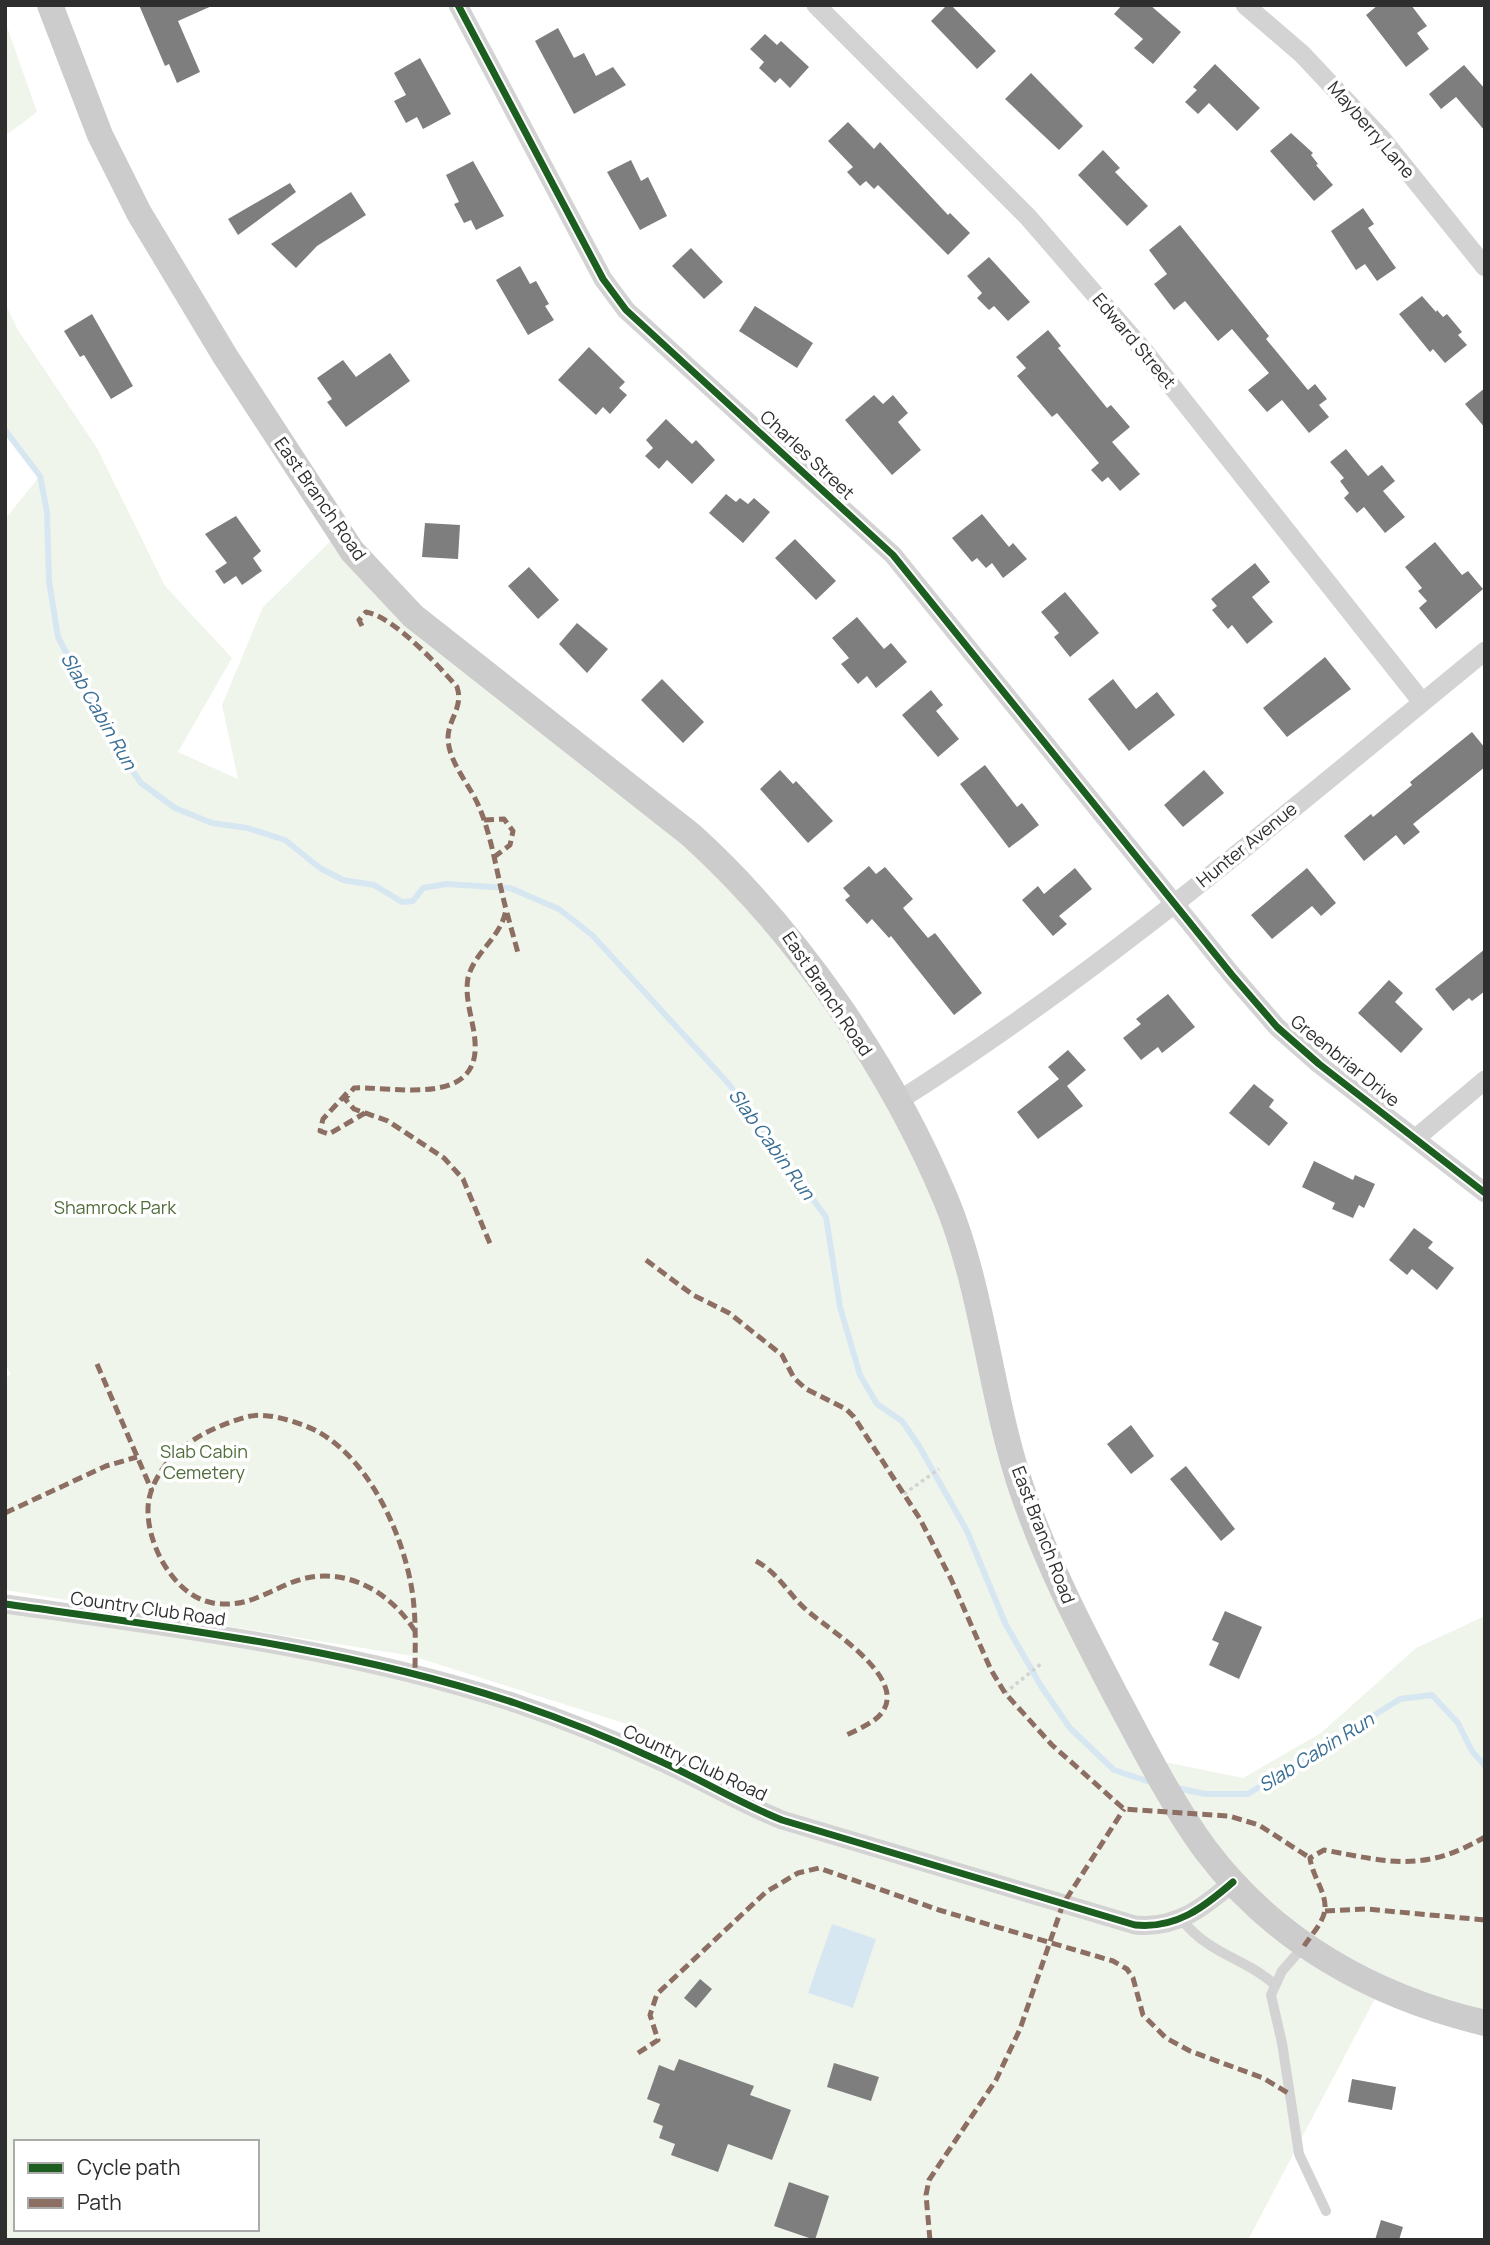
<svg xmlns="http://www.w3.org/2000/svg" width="1490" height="2245" viewBox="0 0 1490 2245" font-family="Manrope,sans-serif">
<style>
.green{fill:#f0f5eb;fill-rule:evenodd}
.water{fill:#d7e7f2}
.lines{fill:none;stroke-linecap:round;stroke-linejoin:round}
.stream{stroke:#d7e7f2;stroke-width:6}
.building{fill:#7e7e7e}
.path{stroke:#d3d3d3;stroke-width:3.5;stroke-dasharray:3.5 3.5;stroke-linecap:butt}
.service{stroke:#d3d3d3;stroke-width:10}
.minor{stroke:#d3d3d3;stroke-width:19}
.secondary{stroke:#ccc;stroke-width:26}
.quiet{stroke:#8d6e63;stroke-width:5;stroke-dasharray:10 5;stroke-linecap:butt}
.cycleway-casing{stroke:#fff;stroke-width:11}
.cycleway{stroke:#1b5e20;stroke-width:7}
.labels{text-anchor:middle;stroke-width:7;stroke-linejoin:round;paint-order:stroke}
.street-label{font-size:18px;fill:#2e2e2e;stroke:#fff}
.park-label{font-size:18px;fill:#506c39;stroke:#fff}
.water-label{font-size:19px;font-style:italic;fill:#386e94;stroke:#fff}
</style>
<rect width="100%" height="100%" fill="#fff"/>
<path class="green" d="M5 21 37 112 5 136Z
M5 303 18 330 97 448 165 586 232 658 178 752 238 779 222 705 263 607 339 533 352 551 773 917 927 1157 1021 1488 1150 1759 1243 1778 1321 1733 1416 1648 1485 1616V2023L1380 1989 1248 2240H5V1608L400 1672 640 1752 649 1731 412 1656 5 1590V1378L11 1374 5 1365V519L40 476 5 430ZM16 2142H257V2229H16Z"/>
<path class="water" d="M832 1924 876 1939 853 2008 808 1993Z"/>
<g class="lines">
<path class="stream" d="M5 430 40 476 47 512 49 581 58 637 113 743 141 783 175 808 212 823 247 828 285 840 320 868 343 880 374 885 402 902 413 901 423 888 446 884 510 888 559 909 592 935 728 1083 826 1217 840 1307 860 1375 877 1404 902 1421 919 1446 967 1531 1005 1623 1041 1686 1070 1728 1114 1770 1156 1784
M1177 1788 1205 1794H1248L1400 1699 1432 1695 1458 1723 1472 1751 1485 1766"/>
</g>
<path class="building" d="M139 5H214L178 21 200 72 177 83 169 64 165 66Z
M947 5H951L996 51 977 69 931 21Z
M1122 5H1150L1181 32 1153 64 1134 48 1143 39 1114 14Z
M1378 5H1411L1427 26 1417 33 1429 49 1406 67 1366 15Z
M558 28 574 58 584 53 596 76 613 67 626 85 574 114 535 41Z
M765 34 777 45 781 41 809 67 790 88 780 78 775 83 759 68 764 62 750 49Z
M420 58 451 114 423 129 417 117 406 123 394 101 406 95 394 73Z
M1215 64 1260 108 1237 131 1209 103 1198 114 1185 102 1197 90 1193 87Z
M1464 65 1485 89V131L1456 97 1441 109 1429 94Z
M1031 73 1083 126 1059 150 1005 99Z
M848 122 874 149 880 142 948 215 950 213 970 233 948 255 878 185 874 189 866 181 860 186 847 172 853 167 828 141Z
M1291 133 1313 153 1311 155 1318 164 1316 165 1333 185 1314 201 1270 151Z
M1103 150 1120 168 1115 172 1148 206 1127 226 1078 175Z
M631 160 641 181 648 177 667 216 640 230 607 172Z
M473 161 504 216 476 230 471 220 464 223 454 204 459 202 446 175Z
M290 183 296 192 238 235 228 219Z
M351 192 366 215 317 246 296 268 271 244Z
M1363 208 1374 224 1368 228 1396 268 1377 281 1365 264 1356 270 1331 231Z
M1180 225 1269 336 1266 339 1308 390 1315 384 1327 399 1319 405 1329 417 1309 433 1282 400 1267 412 1248 390 1269 373 1232 329 1218 341 1185 301 1174 310 1154 284 1167 274 1149 250Z
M691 248 723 282 704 299 672 266Z
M989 257 1030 302 1008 321 994 306 989 310 977 298 982 293 967 276Z
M520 266 530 284 536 281 549 304 545 306 554 320 528 335 496 280Z
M1422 296 1436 312 1437 310 1443 317 1447 314 1462 332 1458 335 1467 345 1445 363 1433 349 1430 352 1399 314Z
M755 306 813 343 797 368 739 331Z
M92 314 133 386 111 399 84 355 80 357 64 331Z
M1048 330 1061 346 1058 348 1107 408 1111 405 1130 427 1112 442 1140 474 1120 491 1108 477 1102 482 1091 470 1099 463 1057 413 1052 417 1017 376 1026 368 1016 357Z
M589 347 625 382 619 388 627 395 610 414 603 407 596 415 558 380Z
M390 353 410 381 346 427 327 402 332 399 317 378 343 360 356 377Z
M1485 388V428L1465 404Z
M874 395 883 404 893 395 908 413 898 422 921 450 892 475 845 420Z
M666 419 692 444 696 440 715 460 692 484 667 460 659 469 645 456 653 448 646 440Z
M1346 449 1368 476 1382 465 1395 481 1383 491 1405 517 1385 533 1364 507 1357 513 1344 498 1349 493 1340 481 1344 478 1330 462Z
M726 494 736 502 740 498 748 504 754 498 770 512 743 543 709 513Z
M982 514 1009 547 1013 543 1027 559 1003 578 992 563 986 568 977 558 972 562 952 538Z
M236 516 261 551 253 558 262 571 242 585 236 576 224 584 215 571 227 563 205 534Z
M425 523 460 525 458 559 422 557Z
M795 539 836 581 816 600 775 558Z
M1435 542 1462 575 1468 571 1483 589 1436 629 1419 608 1427 601 1418 591 1422 588 1405 567Z
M1255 563 1270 582 1252 597 1273 622 1247 644 1232 625 1228 629 1212 610 1217 606 1211 599Z
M529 567 559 600 538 619 508 586Z
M1065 592 1099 633 1070 657 1054 637 1059 633 1041 612Z
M857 617 884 649 891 643 907 662 876 688 867 676 858 684 841 664 849 658 832 638Z
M577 623 608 649 587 673 559 644Z
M1325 657 1351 689 1287 737 1263 708Z
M662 679 704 722 683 743 641 700Z
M1113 679 1136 709 1157 692 1175 715 1129 751 1088 699Z
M931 690 943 705 936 711 959 739 938 757 902 715Z
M1472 732 1485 748V767L1413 824 1420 832 1404 845 1396 835 1364 861 1344 836 1371 814 1373 817 1412 785 1410 782Z
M985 765 1017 807 1022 803 1039 825 1009 848 960 784Z
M780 770 793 784 796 781 833 821 808 843 760 789Z
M1204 770 1224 793 1183 827 1164 805Z
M869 866 876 874 885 867 913 899 903 908 928 938 935 933 982 993 954 1015 891 936 889 938 872 919 867 924 845 900 850 896 843 888Z
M1075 868 1092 889 1059 916 1067 924 1053 936 1022 900 1038 886 1044 894Z
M1307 868 1336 903 1321 916 1312 906 1272 939 1251 915Z
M1485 949V991L1472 1001 1469 998 1453 1011 1435 989Z
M1389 980 1403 993 1395 1002 1423 1029 1401 1053 1358 1013Z
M1168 994 1195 1027 1162 1053 1158 1047 1141 1060 1123 1038 1141 1024 1136 1019Z
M1068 1050 1086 1070 1067 1086 1083 1106 1038 1139 1017 1112 1059 1079 1048 1067Z
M1254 1084 1274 1100 1269 1107 1288 1123 1269 1146 1229 1113Z
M1314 1161 1353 1180 1355 1175 1375 1184 1364 1208 1359 1205 1353 1218 1332 1209 1335 1203 1302 1187Z
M1414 1228 1433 1242 1428 1248 1454 1268 1437 1290 1412 1269 1407 1275 1389 1260Z
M1131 1425 1154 1456 1131 1474 1107 1444Z
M1186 1466 1235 1529 1221 1541 1170 1479Z
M1225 1611 1262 1627 1239 1679 1209 1665 1219 1643 1212 1640Z
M700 1979 712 1989 696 2008 684 1998Z
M679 2059 754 2086 750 2095 791 2110 772 2160 728 2144 718 2172 671 2155 675 2144 659 2138 663 2126 653 2122 660 2104 647 2099 659 2065 674 2071Z
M834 2063 879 2077 871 2101 827 2087Z
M1352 2079 1396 2087 1392 2110 1348 2102Z
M789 2182 829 2196 815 2240 774 2226Z
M1381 2220 1403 2227 1399 2240H1375Z"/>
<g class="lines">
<path class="path" d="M904 1494 939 1469
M1005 1693 1042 1663"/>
<path class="service" d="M1181 1919C1211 1956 1242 1956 1274 1984
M1304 1946 1282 1971 1271 1995 1282 2043 1299 2154 1326 2211"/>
<path class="minor" d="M458 5 603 279 626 310 893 555 1232 975 1277 1027 1319 1064 1485 1193
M816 5 1028 217 1144 351 1422 702
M1245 5 1302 54 1382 139 1485 267
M898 1101C1107 969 1294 807 1485 651
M1416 1138 1485 1080
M5 1604C176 1628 351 1649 515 1703 562 1719 608 1737 653 1758 697 1777 737 1802 782 1820L1135 1925C1176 1929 1203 1908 1233 1882"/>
<path class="secondary" d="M50 5 100 135 139 213 225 356 352 551 413 616 691 835C797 931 891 1068 946 1200 984 1292 990 1396 1022 1490 1046 1561 1080 1627 1115 1694 1143 1746 1170 1801 1205 1849 1274 1941 1374 1997 1485 2023"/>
<path class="quiet" d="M362 626 359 620 366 612C394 617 439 666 457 687 464 708 447 720 448 740 450 765 471 786 480 809 493 841 497 876 506 909 502 937 474 952 468 978 464 999 474 1022 475 1042 480 1108 393 1086 354 1088L345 1099 354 1109 388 1121 444 1158 463 1179 491 1246
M484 820 504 819 513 831 510 845 494 857
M507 913 518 953
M347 1093 323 1119 320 1131 329 1134 365 1113
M646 1260 693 1295 729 1313 782 1355 794 1378 806 1389 846 1409 854 1417 920 1519 951 1579 991 1670 1005 1693 1052 1745 1124 1809 1229 1816 1259 1825 1310 1858
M97 1364 152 1491
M5 1513 106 1466 137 1457
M756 1561C780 1574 789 1596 810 1613 834 1633 921 1687 873 1721 864 1727 853 1732 844 1736
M415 1631C388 1588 338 1562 288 1584 262 1595 243 1608 213 1603 172 1596 142 1537 149 1499 152 1484 162 1468 172 1457 192 1437 219 1425 246 1417 264 1412 286 1419 303 1425 368 1448 409 1543 414 1607 416 1630 415 1653 415 1676
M1325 1911 1366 1909 1485 1920
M1304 1946C1311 1935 1326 1920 1325 1906 1325 1891 1312 1875 1310 1858L1324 1850C1390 1862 1423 1873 1485 1837
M638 2053 658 2040 650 2015 657 1994 766 1892 798 1873 819 1868 939 1910 1113 1961 1127 1969 1133 1978 1143 2015 1166 2038 1190 2051 1263 2078 1288 2093
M930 2240 926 2195 929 2180 996 2080 1020 2029 1063 1904 1124 1809"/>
<defs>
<path id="cycleway" d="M458 5 603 279 626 310 893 555 1232 975 1277 1027 1319 1064 1485 1193
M5 1604C176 1628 351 1649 515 1703 562 1719 608 1737 653 1758 697 1777 737 1802 782 1820L1135 1925C1176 1929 1203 1908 1233 1882"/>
</defs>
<use href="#cycleway" class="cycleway-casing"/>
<use href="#cycleway" class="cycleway"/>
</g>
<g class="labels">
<g class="street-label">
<text transform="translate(1371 130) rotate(49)" y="6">Mayberry Lane</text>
<text transform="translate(1134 341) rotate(50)" y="6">Edward Street</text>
<text transform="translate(807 455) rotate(43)" y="6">Charles Street</text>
<text transform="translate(320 499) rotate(55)" y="6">East Branch Road</text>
<text transform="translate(1247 845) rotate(-39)" y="6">Hunter Avenue</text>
<text transform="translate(827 994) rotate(56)" y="6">East Branch Road</text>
<text transform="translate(1345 1061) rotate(39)" y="6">Greenbriar Drive</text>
<text transform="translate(1043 1535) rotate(69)" y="6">East Branch Road</text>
<text transform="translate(148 1609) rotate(8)" y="6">Country Club Road</text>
<text transform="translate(695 1763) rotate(25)" y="6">Country Club Road</text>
</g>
<g class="park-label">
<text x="115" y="1214">Shamrock Park</text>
<text x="204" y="1458">Slab Cabin<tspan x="204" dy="21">Cemetery</tspan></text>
</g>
<g class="water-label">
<text transform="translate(99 711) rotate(60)" y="7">Slab Cabin Run</text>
<text transform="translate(772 1144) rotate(54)" y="7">Slab Cabin Run</text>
<text transform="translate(1316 1752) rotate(-32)" y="7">Slab Cabin Run</text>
</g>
</g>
<rect width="1490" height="2245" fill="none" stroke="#2e2e2e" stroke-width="14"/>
<rect x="14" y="2140" width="245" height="91" fill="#ffffff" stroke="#ababab" stroke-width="2"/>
<rect x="28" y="2163" width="35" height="10" fill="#1b5e20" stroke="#ababab" stroke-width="2"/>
<text x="77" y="2175" font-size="21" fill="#2e2e2e">Cycle path</text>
<rect x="28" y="2198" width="35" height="10" fill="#8d6e63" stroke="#ababab" stroke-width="2"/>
<text x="77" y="2210" font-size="21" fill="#2e2e2e">Path</text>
</svg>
